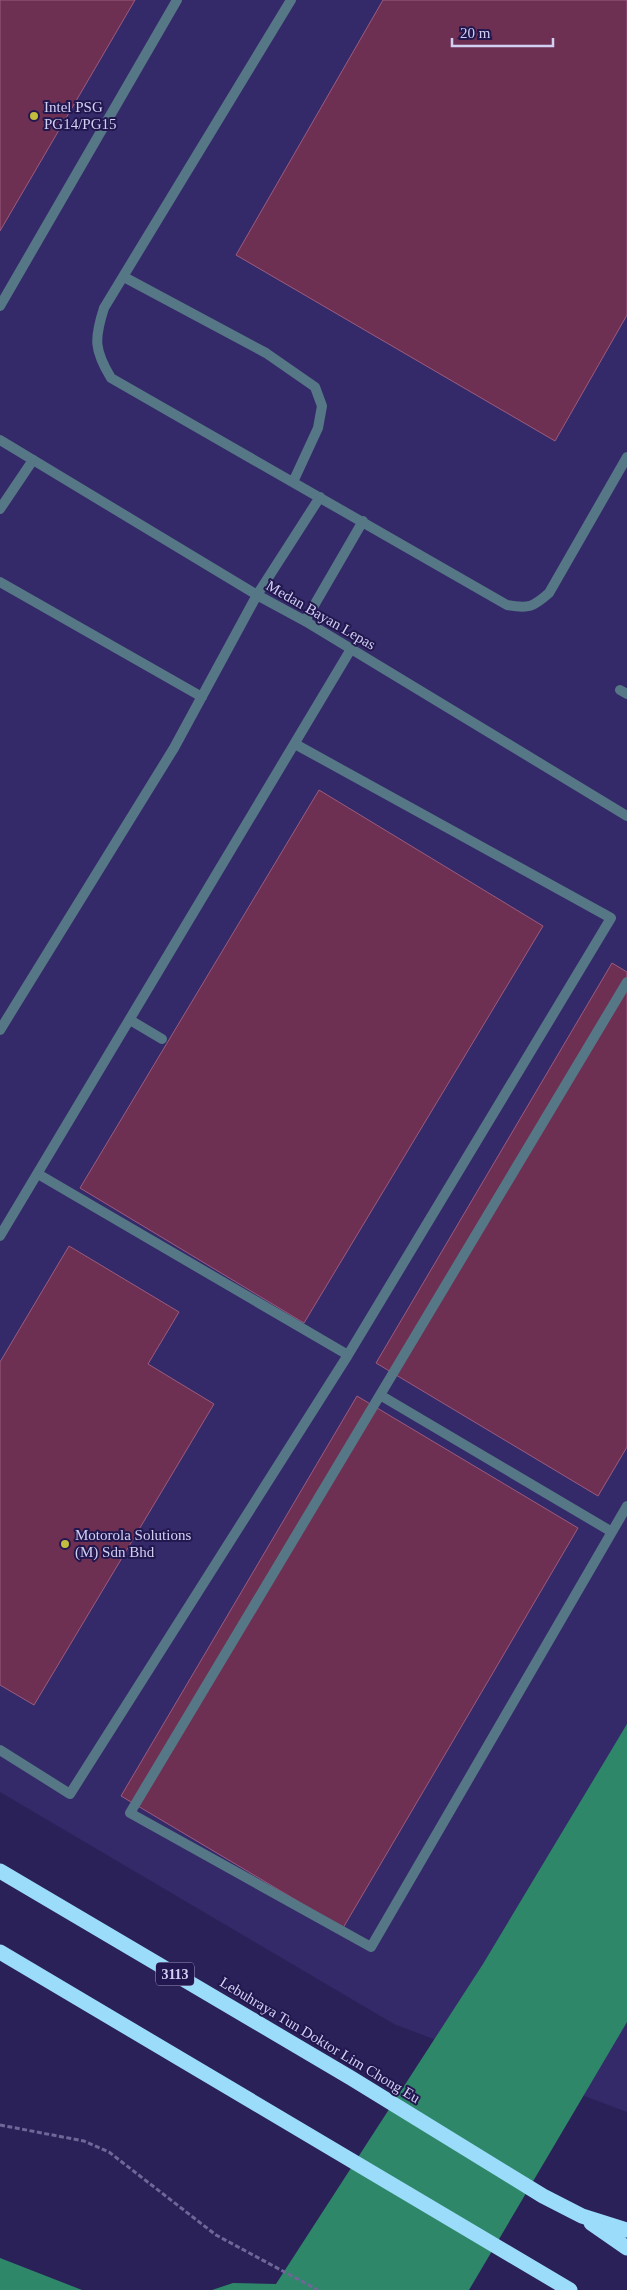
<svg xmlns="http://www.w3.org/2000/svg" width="627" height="2290" viewBox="0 0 627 2290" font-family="Georgia,serif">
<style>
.built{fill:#352a69}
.water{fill:#2f8769}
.building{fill:#6d3053;stroke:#9c5b7e}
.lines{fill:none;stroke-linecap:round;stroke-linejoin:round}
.path{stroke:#6e6797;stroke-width:3;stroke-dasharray:5 2.5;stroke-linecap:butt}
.lane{stroke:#567785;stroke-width:10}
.street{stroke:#567785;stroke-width:10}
.highway{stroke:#9adcf9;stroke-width:15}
.poi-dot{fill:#c2bd3f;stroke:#22174e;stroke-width:2}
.labels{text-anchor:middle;stroke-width:4;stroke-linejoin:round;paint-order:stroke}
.shield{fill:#22174e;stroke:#9c98c2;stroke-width:1}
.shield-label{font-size:14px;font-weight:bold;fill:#d1d0f3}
.poi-label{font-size:15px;fill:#d1d0f3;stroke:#22174e;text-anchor:start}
.street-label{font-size:15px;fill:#d1d0f3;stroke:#22174e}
</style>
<rect width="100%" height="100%" fill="#2b2159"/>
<path class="built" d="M0 0H627V2112L394 2024 0 1792Z"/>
<path class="water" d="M627 1724V2022L469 2290H212L233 2283 276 2284 483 1964Z
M0 2258 82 2290H0Z"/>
<path class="building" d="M0 0H135L0 231Z
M383 0H627V315L555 441 236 255Z
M319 790 543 926 304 1323 80 1188Z
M612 963 627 972V1447L598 1496 376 1363Z
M69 1246 179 1312 148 1364 214 1404 34 1705 0 1685V1362Z
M357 1396 578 1528 343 1928 121 1796Z"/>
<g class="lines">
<path class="path" d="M0 2125 84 2141 109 2152 216 2235 318 2290"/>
<path class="lane" d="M291 0 104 308C94 339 94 350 111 378L507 605C529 609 533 607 549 593L627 457
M124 277 266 353 315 387 322 406 318 428 293 482
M0 306 177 0
M0 509 33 460
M0 582 202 697
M305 621 363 521
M620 690 627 694
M627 982 130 1813 371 1947 627 1506
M130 1020 162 1039
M0 1030 174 748 257 595 320 497
M38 1174 348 1355
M0 1236 351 649
M380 1395 612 1532
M0 1750 70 1794 348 1355 611 918 295 744"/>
<path class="street" d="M0 440 257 595 305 621 627 816"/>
<path class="highway" d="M0 1871 351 2078 543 2196 582 2216 627 2230
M0 1952 570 2290
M591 2223 627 2248"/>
</g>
<g class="poi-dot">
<circle cx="34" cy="116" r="5"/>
<circle cx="65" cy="1544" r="5"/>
</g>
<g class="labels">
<rect class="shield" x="156" y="1962.5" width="38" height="23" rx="4"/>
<g class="shield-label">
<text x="175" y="1979">3113</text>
</g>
<g class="poi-label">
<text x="44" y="112">Intel PSG<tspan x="44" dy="17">PG14/PG15</tspan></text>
<text x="75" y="1540">Motorola Solutions<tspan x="75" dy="17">(M) Sdn Bhd</tspan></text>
</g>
<g class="street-label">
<text transform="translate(321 615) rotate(30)" y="5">Medan Bayan Lepas</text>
<text transform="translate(320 2040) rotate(31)" y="5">Lebuhraya Tun Doktor Lim Chong Eu</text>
</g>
</g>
<path d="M452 38v8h101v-8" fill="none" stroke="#d1d0f3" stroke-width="2.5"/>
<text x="460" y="38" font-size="15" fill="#d1d0f3" stroke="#22174e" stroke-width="4" paint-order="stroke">20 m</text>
</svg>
